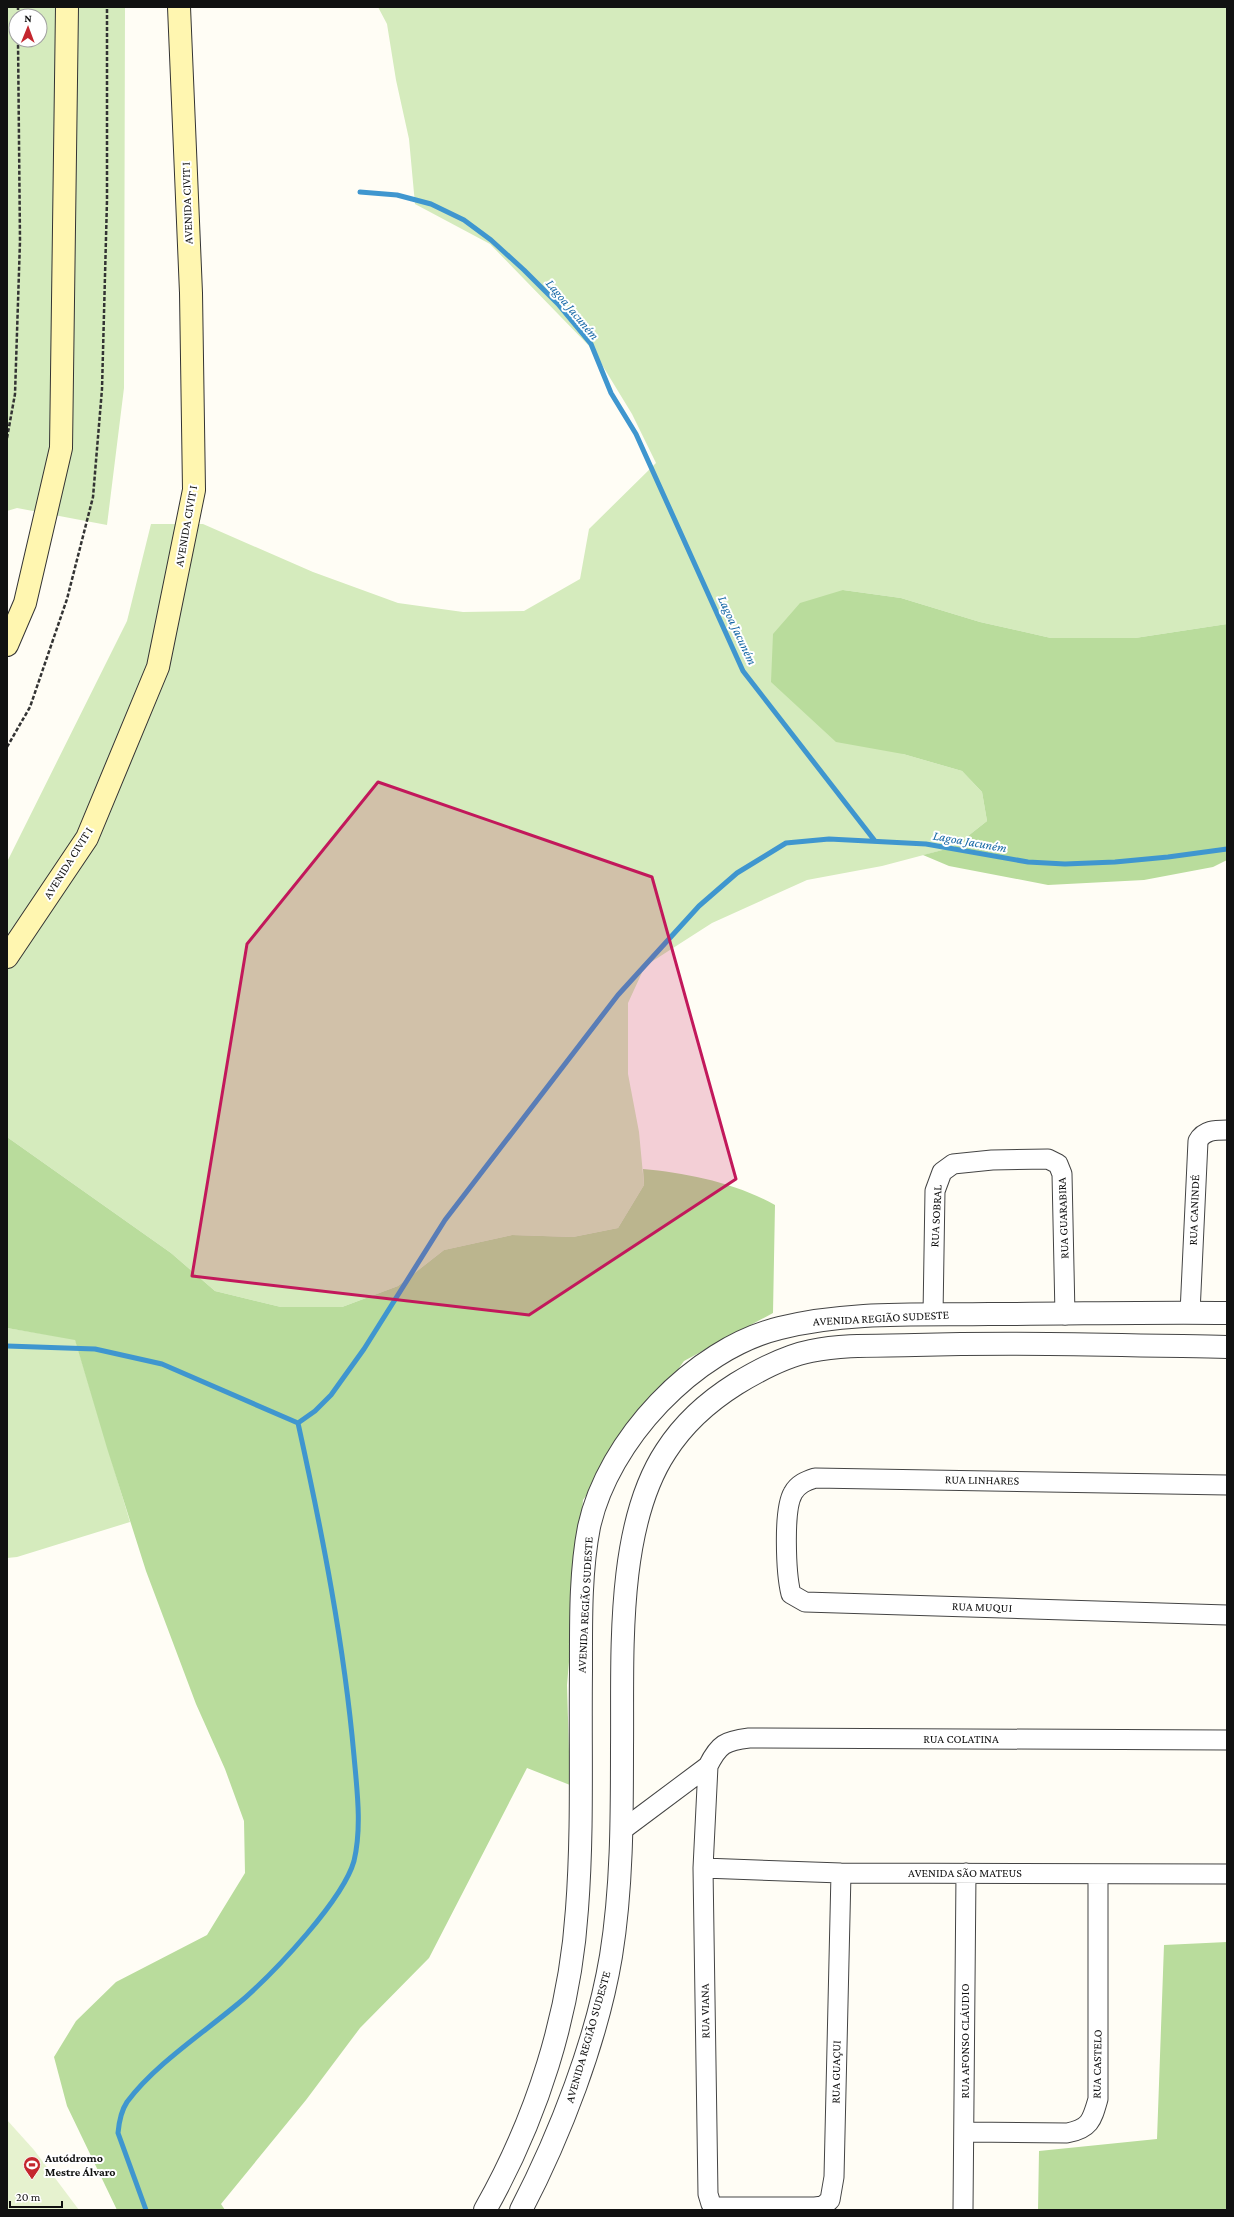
<svg xmlns="http://www.w3.org/2000/svg" width="1234" height="2217" viewBox="0 0 1234 2217" font-family="'Crimson Pro',serif">
<style>
.green{fill:#d5ebbd;fill-rule:evenodd}
.forest{fill:#b9dc9c}
.pitch{fill:#e6f2cf}
.lines{fill:none;stroke-linecap:round;stroke-linejoin:round}
.stream{stroke:#3f96cf;stroke-width:5}
.minor-casing{stroke:#444;stroke-width:21}
.tertiary-casing{stroke:#444;stroke-width:24}
.secondary-casing{stroke:#333;stroke-width:24}
.path{stroke:#333;stroke-width:2.5;stroke-dasharray:4 2;stroke-linecap:butt}
.minor{stroke:#fff;stroke-width:19}
.tertiary{stroke:#fff;stroke-width:22}
.secondary{stroke:#fff6b0;stroke-width:22}
.marked{fill:#c2185b;fill-opacity:0.2;stroke:#c2185b;stroke-width:3;stroke-linejoin:round}
.labels{text-anchor:middle;stroke-width:4;stroke-linejoin:round;paint-order:stroke}
.street-label{font-size:12px;fill:#111;stroke:#fff}
.poi-label{font-size:12px;font-weight:bold;fill:#111;stroke:#fff;text-anchor:start}
.water-label{font-size:13px;font-style:italic;fill:#1768a6;stroke:#fff}
</style>
<rect width="100%" height="100%" fill="#fffdf5"/>
<path class="green" d="M7 7H125L124 388 107 525 17 508 7 511ZM16 16H40V40H16Z
M378 7H1227V624L1135 638H1051L980 622 901 598 843 590 903 754 962 771 982 792 987 821 954 847 882 866 807 880 712 923 645 966 628 1003V1074L639 1132 644 1185 618 1228 573 1237 512 1235 444 1250 398 1286 342 1307H281L215 1291 171 1253 7 1137V862L127 621 151 524H203L313 572 398 603 463 612 524 611 580 579 589 529 656 463 632 414 593 350 490 244 415 204 409 139 396 80 387 24Z
M7 1328 75 1339 130 1522 17 1557 7 1558Z"/>
<path class="forest" d="M843 590 901 598 980 622 1051 638H1135L1227 624V860L1213 867 1144 880 1048 885 949 866 923 855 954 847 987 821 982 792 962 771 903 754 836 742 771 682 773 634 800 603Z
M7 1137 171 1253 215 1291 281 1307H342L398 1286 444 1250 512 1235 573 1237 618 1228 644 1185 643 1169C687 1173 736 1183 775 1205L773 1313 684 1361 583 1500 567 1685 570 1785 527 1768 429 1958 360 2028 306 2100 221 2204 225 2210H117L67 2106 54 2057 76 2021 116 1982 207 1935 245 1873 244 1821 225 1769 196 1704 146 1571 107 1448 75 1340 7 1328Z
M1227 1942V2210H1038L1039 2151 1157 2139 1164 1945Z"/>
<path class="pitch" d="M7 2120 34 2150 79 2210H7Z"/>
<g class="lines">
<path class="stream" d="M360 192 397 195 431 204 464 220 491 240 524 270 558 304 591 344 611 393 636 434 743 671 875 841
M7 1346 95 1349 162 1364 298 1423
M298 1423 315 1411 331 1395 364 1349 445 1220 618 995 699 906 737 873 786 843 829 839 926 844 1028 862 1065 864 1115 862 1168 857 1227 849
M146 2210 118 2133C119 2122 121 2111 127 2102 156 2063 208 2030 246 1997 276 1970 343 1900 354 1861 362 1827 357 1790 354 1756 344 1644 322 1532 298 1423"/>
<defs>
<path id="minor" d="M1190 1313 1198 1141C1204 1130 1215 1130 1227 1130
M933 1315 935 1191 942 1172 953 1164 992 1160 1048 1159 1058 1164 1062 1174 1065 1315
M1227 1485 815 1478C806 1481 798 1484 793 1493 783 1510 786 1574 791 1594L805 1602 1227 1615
M621 1831 708 1766
M703 1868 841 1873 1227 1874
M841 1873 834 2177 830 2200 823 2206 815 2207H717L711 2204 708 2194 703 1868 708 1766C719 1744 725 1741 749 1738L1227 1740
M965 2132 1067 2133C1090 2129 1092 2120 1098 2099V1875
M963 2210 966 1873"/>
<path id="tertiary" d="M485 2210C537 2118 570 2015 577 1909 583 1830 580 1750 581 1671 581 1624 580 1573 589 1527 608 1440 694 1349 780 1328 848 1311 920 1315 989 1314 1068 1314 1148 1312 1227 1313
M521 2210C560 2135 597 2040 611 1956 622 1888 622 1817 622 1749 623 1659 615 1528 666 1451 684 1423 709 1401 736 1384 759 1370 785 1356 811 1351 846 1344 881 1346 915 1345 1019 1342 1123 1345 1227 1347"/>
<path id="secondary" d="M7 645 25 603 61 448 67 7
M7 957 87 838 158 667 194 490 191 293 179 7"/>
</defs>
<use href="#minor" class="minor-casing"/>
<use href="#tertiary" class="tertiary-casing"/>
<use href="#secondary" class="secondary-casing"/>
<path class="path" d="M18 16V7
M7 438 15 394 20 241 18 40
M7 747 30 707 67 599 93 497 102 389 107 200V7"/>
<use href="#minor" class="minor"/>
<use href="#tertiary" class="tertiary"/>
<use href="#secondary" class="secondary"/>
</g>
<path class="marked" d="M378 782 652 877 736 1179 529 1315 192 1276 247 944Z"/>
<defs>
<symbol id="stadium-pin" viewBox="-11 -11 22 30"><path d="M0 17L-7.5 6A9.5 9.5 0 1 1 7.5 6Z" fill="#c4262e" stroke="#fff"/><path d="M0-5a6.5 5 0 1 0 0 10a6.5 5 0 1 0 0-10ZM-3.5-1.8h7v3.6h-7Z" fill="#fff"/></symbol>
</defs>
<g fill-rule="evenodd">
<use href="#stadium-pin" x="22" y="2155" width="20" height="27"/>
</g>
<g class="labels">
<g class="street-label">
<text transform="translate(187 203) rotate(-92)" y="4">AVENIDA CIVIT I</text>
<text transform="translate(186 526) rotate(-80)" y="4">AVENIDA CIVIT I</text>
<text transform="translate(68 863) rotate(-58)" y="4">AVENIDA CIVIT I</text>
<text transform="translate(1194 1210) rotate(-88)" y="4">RUA CANINDÉ</text>
<text transform="translate(936 1216) rotate(-87)" y="4">RUA SOBRAL</text>
<text transform="translate(1063 1218) rotate(-92)" y="4">RUA GUARABIRA</text>
<text transform="translate(881 1318) rotate(-3)" y="4">AVENIDA REGIÃO SUDESTE</text>
<text transform="translate(982 1480) rotate(1)" y="4">RUA LINHARES</text>
<text transform="translate(585 1605) rotate(-87)" y="4">AVENIDA REGIÃO SUDESTE</text>
<text transform="translate(982 1607) rotate(2)" y="4">RUA MUQUI</text>
<text x="961" y="1743">RUA COLATINA</text>
<text x="965" y="1877">AVENIDA SÃO MATEUS</text>
<text transform="translate(705 2011) rotate(-91)" y="4">RUA VIANA</text>
<text transform="translate(588 2037) rotate(-74)" y="4">AVENIDA REGIÃO SUDESTE</text>
<text transform="translate(965 2041) rotate(-90)" y="4">RUA AFONSO CLÁUDIO</text>
<text transform="translate(1097 2064) rotate(-89)" y="4">RUA CASTELO</text>
<text transform="translate(836 2072) rotate(-89)" y="4">RUA GUAÇUI</text>
</g>
<g class="poi-label">
<text x="45" y="2162">Autódromo<tspan x="45" dy="14">Mestre Álvaro</tspan></text>
</g>
<g class="water-label">
<text transform="translate(573 309) rotate(50)" y="5">Lagoa Jacuném</text>
<text transform="translate(738 630) rotate(65)" y="5">Lagoa Jacuném</text>
<text transform="translate(970 841) rotate(10)" y="5">Lagoa Jacuném</text>
</g>
</g>
<rect width="1234" height="2217" fill="none" stroke="#111111" stroke-width="16"/>
<g transform="translate(28 28) rotate(1)"><circle r="19" fill="#ffffff" stroke="#a0a0a0"/>
<path d="M0-3L7 15L0 10L-7 15Z" fill="#c4262e"/>
<text y="-6" font-size="11" font-weight="bold" text-anchor="middle" fill="#111111">N</text>
</g>
<path d="M10 2201v6h52v-6" fill="none" stroke="#111111" stroke-width="2"/>
<text x="16" y="2201" font-size="12" fill="#111111" stroke="#ffffff" stroke-width="3" paint-order="stroke">20 m</text>
</svg>
